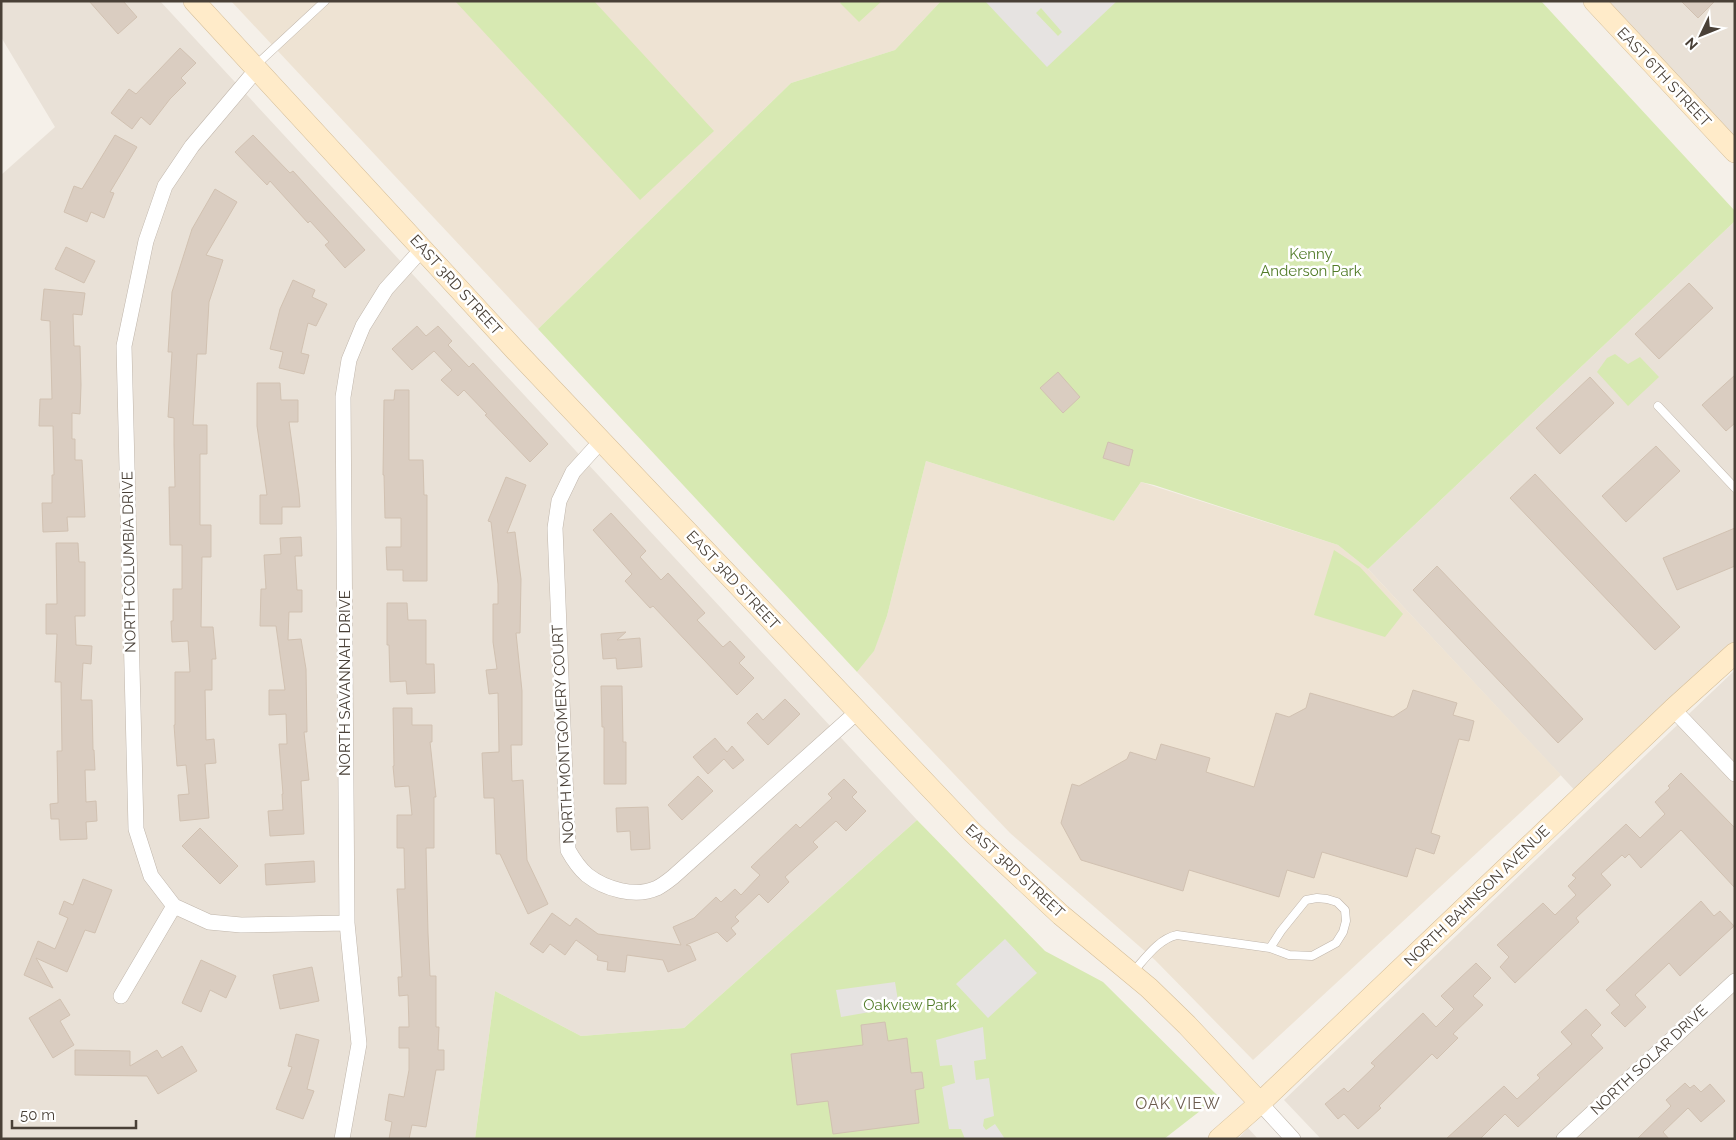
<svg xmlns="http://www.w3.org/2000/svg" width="1736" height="1140" viewBox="0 0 1736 1140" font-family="Raleway,sans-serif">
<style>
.residential{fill:#e9e1d7}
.education{fill:#eee3d3}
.green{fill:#d7e9b2}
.parking{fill:#e6e3e1;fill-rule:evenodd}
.building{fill:#dacdc1;stroke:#d1c1b1}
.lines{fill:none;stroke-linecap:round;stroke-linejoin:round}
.lane-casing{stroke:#c0b6ab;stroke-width:9}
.street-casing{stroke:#c0b6ab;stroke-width:16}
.secondary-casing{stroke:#d5be99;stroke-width:22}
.lane{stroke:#fff;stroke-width:8}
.street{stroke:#fff;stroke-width:15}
.secondary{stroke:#ffebc9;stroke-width:21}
.labels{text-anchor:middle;stroke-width:5;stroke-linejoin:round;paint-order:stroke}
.street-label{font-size:15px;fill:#494037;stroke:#fff}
.park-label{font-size:15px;fill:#527c29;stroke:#fff}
.neighbourhood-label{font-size:16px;letter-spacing:1px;fill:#6c5c4e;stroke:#fff}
</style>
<rect width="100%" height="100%" fill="#f5f0e9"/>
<path class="residential" d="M1 1H160L917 820 684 1028 581 1036 495 991 475 1139H1V175L55 127 1 37Z
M1594 1H1735V152Z
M1735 221V654L1581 797 1368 569Z
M1735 670V1139H1321L1284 1100Z
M1248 1128 1258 1139H1238Z"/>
<path class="education" d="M231 1H941L895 50 791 83 538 329Z
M926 461 1114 521 1141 482 1338 545 1368 569 1561 775 1253 1060 1155 960 1010 833 857 672 873 652 887 616Z"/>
<path class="green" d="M455 1H594L714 131 640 200Z
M842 1H882L859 22 840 3Z
M941 1H1541L1735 211V221L1368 569 1338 545 1154 485 1141 482 1114 521 926 461 887 616 874 651 857 672 538 329 791 83 895 50Z
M1615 354 1628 364 1640 357 1659 377 1628 406 1597 372 1607 358Z
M1334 550 1360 567 1403 614 1385 637 1314 615Z
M917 820 1045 951 1103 982 1217 1095 1200 1111 1164 1139H475L495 991 581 1036 684 1028Z"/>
<path class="parking" d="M985 1 1025 2 1117 1 1047 67ZM1041 8 1062 32 1058 36 1036 13Z
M1005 939 1037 973 988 1018 956 984Z
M895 982 899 1007 841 1017 836 990Z
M983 1027 986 1059 974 1061 976 1080 989 1078 994 1116 984 1119 983 1126 986 1130 995 1124 1005 1139H965L961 1129H949L942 1087 955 1083 952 1065 940 1066 936 1040Z"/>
<path class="building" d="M89 1H123L137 17 118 34Z
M1681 1H1715L1698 18Z
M180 48 196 63 181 78 186 83 170 99 150 125 141 117 132 129 111 113 129 89 136 94Z
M115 135 137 147 110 192 114 193 104 218 91 212 87 222 64 212 74 186 82 189Z
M253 135 290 173 293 171 365 250 345 268 325 245 329 242 310 221 308 223 270 181 267 185 235 152Z
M215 189 237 202 206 255 223 260 209 302 206 354H197L193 425H207V454H200V525H211V557H202L201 627H213L216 659H212V690H205L206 740 214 739 216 763 205 764 209 818 180 821 178 795 189 794 186 765 177 766 174 725H175V672H190L188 641 172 642 171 621H173V589H182V545H170L169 487H175L174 444V418L168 417 172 352H168L172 292 192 229Z
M66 247 95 261 84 283 55 269Z
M293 280 315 290 312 297 327 304 316 326 308 323 301 353 309 355 304 374 279 368 283 352 270 349 280 309Z
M1689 283 1713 308 1659 359 1635 334Z
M44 289 85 293 82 315 73 314 74 346H80L81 385 80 414 72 413V439H75V460H82L85 517H67L68 531 43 532 42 503H52V475H54L53 426H39L40 399H52L50 321 41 320Z
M417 326 426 336 438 326 452 341 448 345 469 367 473 363 548 444 530 462 485 415 487 414 464 390 458 396 441 380 452 370 434 351 412 370 392 349Z
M1058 372 1080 397 1063 413 1040 388Z
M1735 375V423L1726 431 1702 405Z
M1590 377 1614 403 1560 454 1536 428Z
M257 383H280L281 400H298V422H289L299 494 300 507H282V524H260V495H267L257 426Z
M395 390H409V460H423L424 495H427V581H403V570H387L386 547H401V518H385L384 475H383L384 400H394Z
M1108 442 1133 450 1129 466 1103 458Z
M1656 446 1680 471 1626 522 1602 496Z
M1535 474 1680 627 1655 650 1510 498Z
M506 477 526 485 507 533 515 532 521 579 520 633H516L522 691V745H511L512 781 523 780 527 860 548 904 528 914 500 854H496L494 798H484L482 753 499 752 498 693 489 694 486 670 497 669 493 642V604H498V584L491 522 488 521Z
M611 513 646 551 640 557 661 580 668 573 705 613 697 620 723 647 730 641 745 657 739 663 754 678 737 695 653 606 650 608 625 581 632 574 593 530Z
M1735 528V566L1677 590 1663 558Z
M301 537 302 556H295L297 590H302V612H289L288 640 301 639 306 669 307 732H304L309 780 301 781 304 834 270 836 268 811 283 810 282 794H283L279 744H287L286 714 269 715V690H285L276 626H260L261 589H266L264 555 281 554 280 538Z
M56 543H78L79 562H85V616H75L76 645 92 646 91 664 83 663 81 700H92L93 750H94L95 770H85L86 802 96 801 97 821 86 822 87 839 60 840 59 819H51L50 804 58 803 57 751H62L61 682H55L57 634H46V604H57Z
M1437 566 1583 719 1558 743 1413 590Z
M387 603H407L408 620H426V664H434L435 693 407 694 406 681 390 682 389 645H387Z
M626 632 617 640 640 638 642 667 617 669 616 658 603 659 601 634Z
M601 686H622L623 742H626V784H604V727H602Z
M1413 690 1457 703 1453 715 1474 721 1469 741 1459 739 1431 833 1440 836 1434 854 1416 848 1407 877 1322 852 1314 878 1287 870 1279 897 1189 870 1183 891 1081 860 1061 823 1072 784 1079 786 1127 759 1130 752 1156 760 1161 744 1210 758 1206 772 1254 787 1276 713 1289 717 1306 708 1310 693 1393 717 1407 708Z
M785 699 800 714 768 745 747 723 757 713 763 720Z
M393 708H412V725H432V742H430L436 797H434V848H426L428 933 430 976H436V1027H439L438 1050H444V1070H436L426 1127 412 1125 409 1139H389L392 1122 385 1120 389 1094 404 1097 409 1070V1048H399V1027H409L408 995 399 996 398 977H402L397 889H405L404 848H397V815H412L409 786 395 787 393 766H394Z
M715 738 727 752 732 746 744 760 733 769 724 759 708 774 693 757Z
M1681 773 1735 828V888L1681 830 1641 868 1629 854 1625 858 1622 855 1601 874 1611 885 1576 918 1579 922 1515 983 1500 967 1509 957 1497 945 1543 903 1555 915 1576 895 1568 886 1576 878 1572 875 1626 824 1640 838 1665 814 1655 802 1670 788 1668 786Z
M698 776 713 791 682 820 668 805Z
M844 779 857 792 852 797 866 811 846 831 836 821 813 842 818 847 785 877 789 882 768 903 759 894 735 917 739 921 731 928 736 934 727 942 717 932 686 945 690 946 696 960 668 972 663 960 627 955 625 972 607 970 608 962 597 960 598 956 576 940 565 955 550 944 543 953 530 944 552 913 570 926 576 918 598 934 681 945 673 927 694 918 716 897 721 902 735 889 741 895 760 875 751 867 796 824 800 828 832 798 828 794Z
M648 807 650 849 631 850 630 831 617 832 616 808Z
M200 828 238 866 220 884 182 846Z
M314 861 315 882 266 885 265 864Z
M83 879 112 890 95 933 85 930 67 972 36 958 53 988 24 975 38 941 55 949 68 918 59 914 64 901 73 905Z
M1701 901 1714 916 1720 911 1734 926 1680 976 1669 963 1649 982 1635 995 1646 1007 1625 1027 1611 1013 1620 1005 1606 990Z
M201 960 236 976 226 998 210 990 201 1012 182 1003Z
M1476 963 1491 978 1473 996 1483 1005 1453 1034 1458 1038 1437 1059 1432 1054 1379 1106 1381 1108 1358 1129 1344 1114 1338 1119 1325 1104 1344 1088 1348 1092 1375 1066 1371 1063 1423 1013 1436 1027 1454 1009 1441 996Z
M312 967 319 1001 280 1009 273 975Z
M60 999 70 1015 60 1021 74 1045 53 1058 29 1018Z
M1586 1009 1601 1025 1591 1035 1603 1048 1576 1073 1518 1127 1505 1114 1480 1139H1446L1504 1086 1517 1099 1540 1078 1537 1075 1572 1044 1561 1032Z
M885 1022 888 1041 907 1038 911 1073 922 1072 924 1088 915 1090 919 1123 833 1134 828 1101 797 1105 791 1054 863 1045 861 1025Z
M296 1034 319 1040 307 1089 314 1091 303 1119 276 1109 292 1067 288 1066Z
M182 1046 197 1071 158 1094 147 1076 75 1075V1050L130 1051V1066L157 1050 162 1058Z
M1685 1083 1690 1088 1694 1085 1701 1092 1710 1084 1725 1101 1701 1122 1688 1108 1663 1132 1669 1139H1637L1671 1106 1666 1100Z"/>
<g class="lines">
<defs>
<path id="lane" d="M256 65 325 1
M1658 406 1735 488
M1132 973C1145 959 1158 939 1177 935L1270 948 1289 955 1312 956 1336 943 1343 932 1346 921 1345 910 1337 902 1327 899 1317 898 1306 900 1281 931 1270 948"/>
<path id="street" d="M257 69 192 146 165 186 146 241 124 346 136 829 151 876 174 906 209 922 241 925 347 923
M602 440 573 472 559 501 555 528 568 850C573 859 579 868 587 875 605 889 635 898 657 888 663 885 668 881 673 877L857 712
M1673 709 1735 774
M121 996 174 906
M1260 1103 1293 1139
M342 1139 359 1044 347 923 343 397 349 360 363 326 386 289 423 248
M1564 1139 1735 981"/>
<path id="secondary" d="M194 1 516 351 972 832 1061 915 1149 988 1187 1025 1260 1103
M1594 1 1735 152
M1219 1139 1260 1103 1673 709 1735 653"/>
</defs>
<use href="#lane" class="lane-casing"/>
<use href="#street" class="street-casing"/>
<use href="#secondary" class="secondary-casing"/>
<use href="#lane" class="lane"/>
<use href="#street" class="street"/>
<use href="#secondary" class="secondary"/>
</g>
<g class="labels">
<g class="street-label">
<text transform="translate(1664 77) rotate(47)" y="5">EAST 6TH STREET</text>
<text transform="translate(456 285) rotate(48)" y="5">EAST 3RD STREET</text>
<text transform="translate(129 562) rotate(-91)" y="5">NORTH COLUMBIA DRIVE</text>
<text transform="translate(733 580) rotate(47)" y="5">EAST 3RD STREET</text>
<text transform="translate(345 683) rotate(-90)" y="5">NORTH SAVANNAH DRIVE</text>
<text transform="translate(563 734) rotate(-93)" y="5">NORTH MONTGOMERY COURT</text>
<text transform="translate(1015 871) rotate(43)" y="5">EAST 3RD STREET</text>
<text transform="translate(1477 896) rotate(-44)" y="5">NORTH BAHNSON AVENUE</text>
<text transform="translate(1649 1060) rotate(-43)" y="5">NORTH SOLAR DRIVE</text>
</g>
<g class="park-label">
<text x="1311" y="259">Kenny<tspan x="1311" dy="17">Anderson Park</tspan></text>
<text x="910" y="1010">Oakview Park</text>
</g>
<g class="neighbourhood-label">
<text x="1178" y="1109">OAK VIEW</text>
</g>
</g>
<rect width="1736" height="1140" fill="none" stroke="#494037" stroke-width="5"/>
<g transform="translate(1701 35) rotate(227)" stroke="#ffffff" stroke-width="4" paint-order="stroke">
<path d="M0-4L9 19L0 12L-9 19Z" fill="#494037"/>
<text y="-8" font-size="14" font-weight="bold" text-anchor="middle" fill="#494037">N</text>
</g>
<path d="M12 1120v8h124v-8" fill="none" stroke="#494037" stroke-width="2.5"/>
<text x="20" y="1120" font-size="15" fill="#494037" stroke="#ffffff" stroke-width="4" paint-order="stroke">50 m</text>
</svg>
